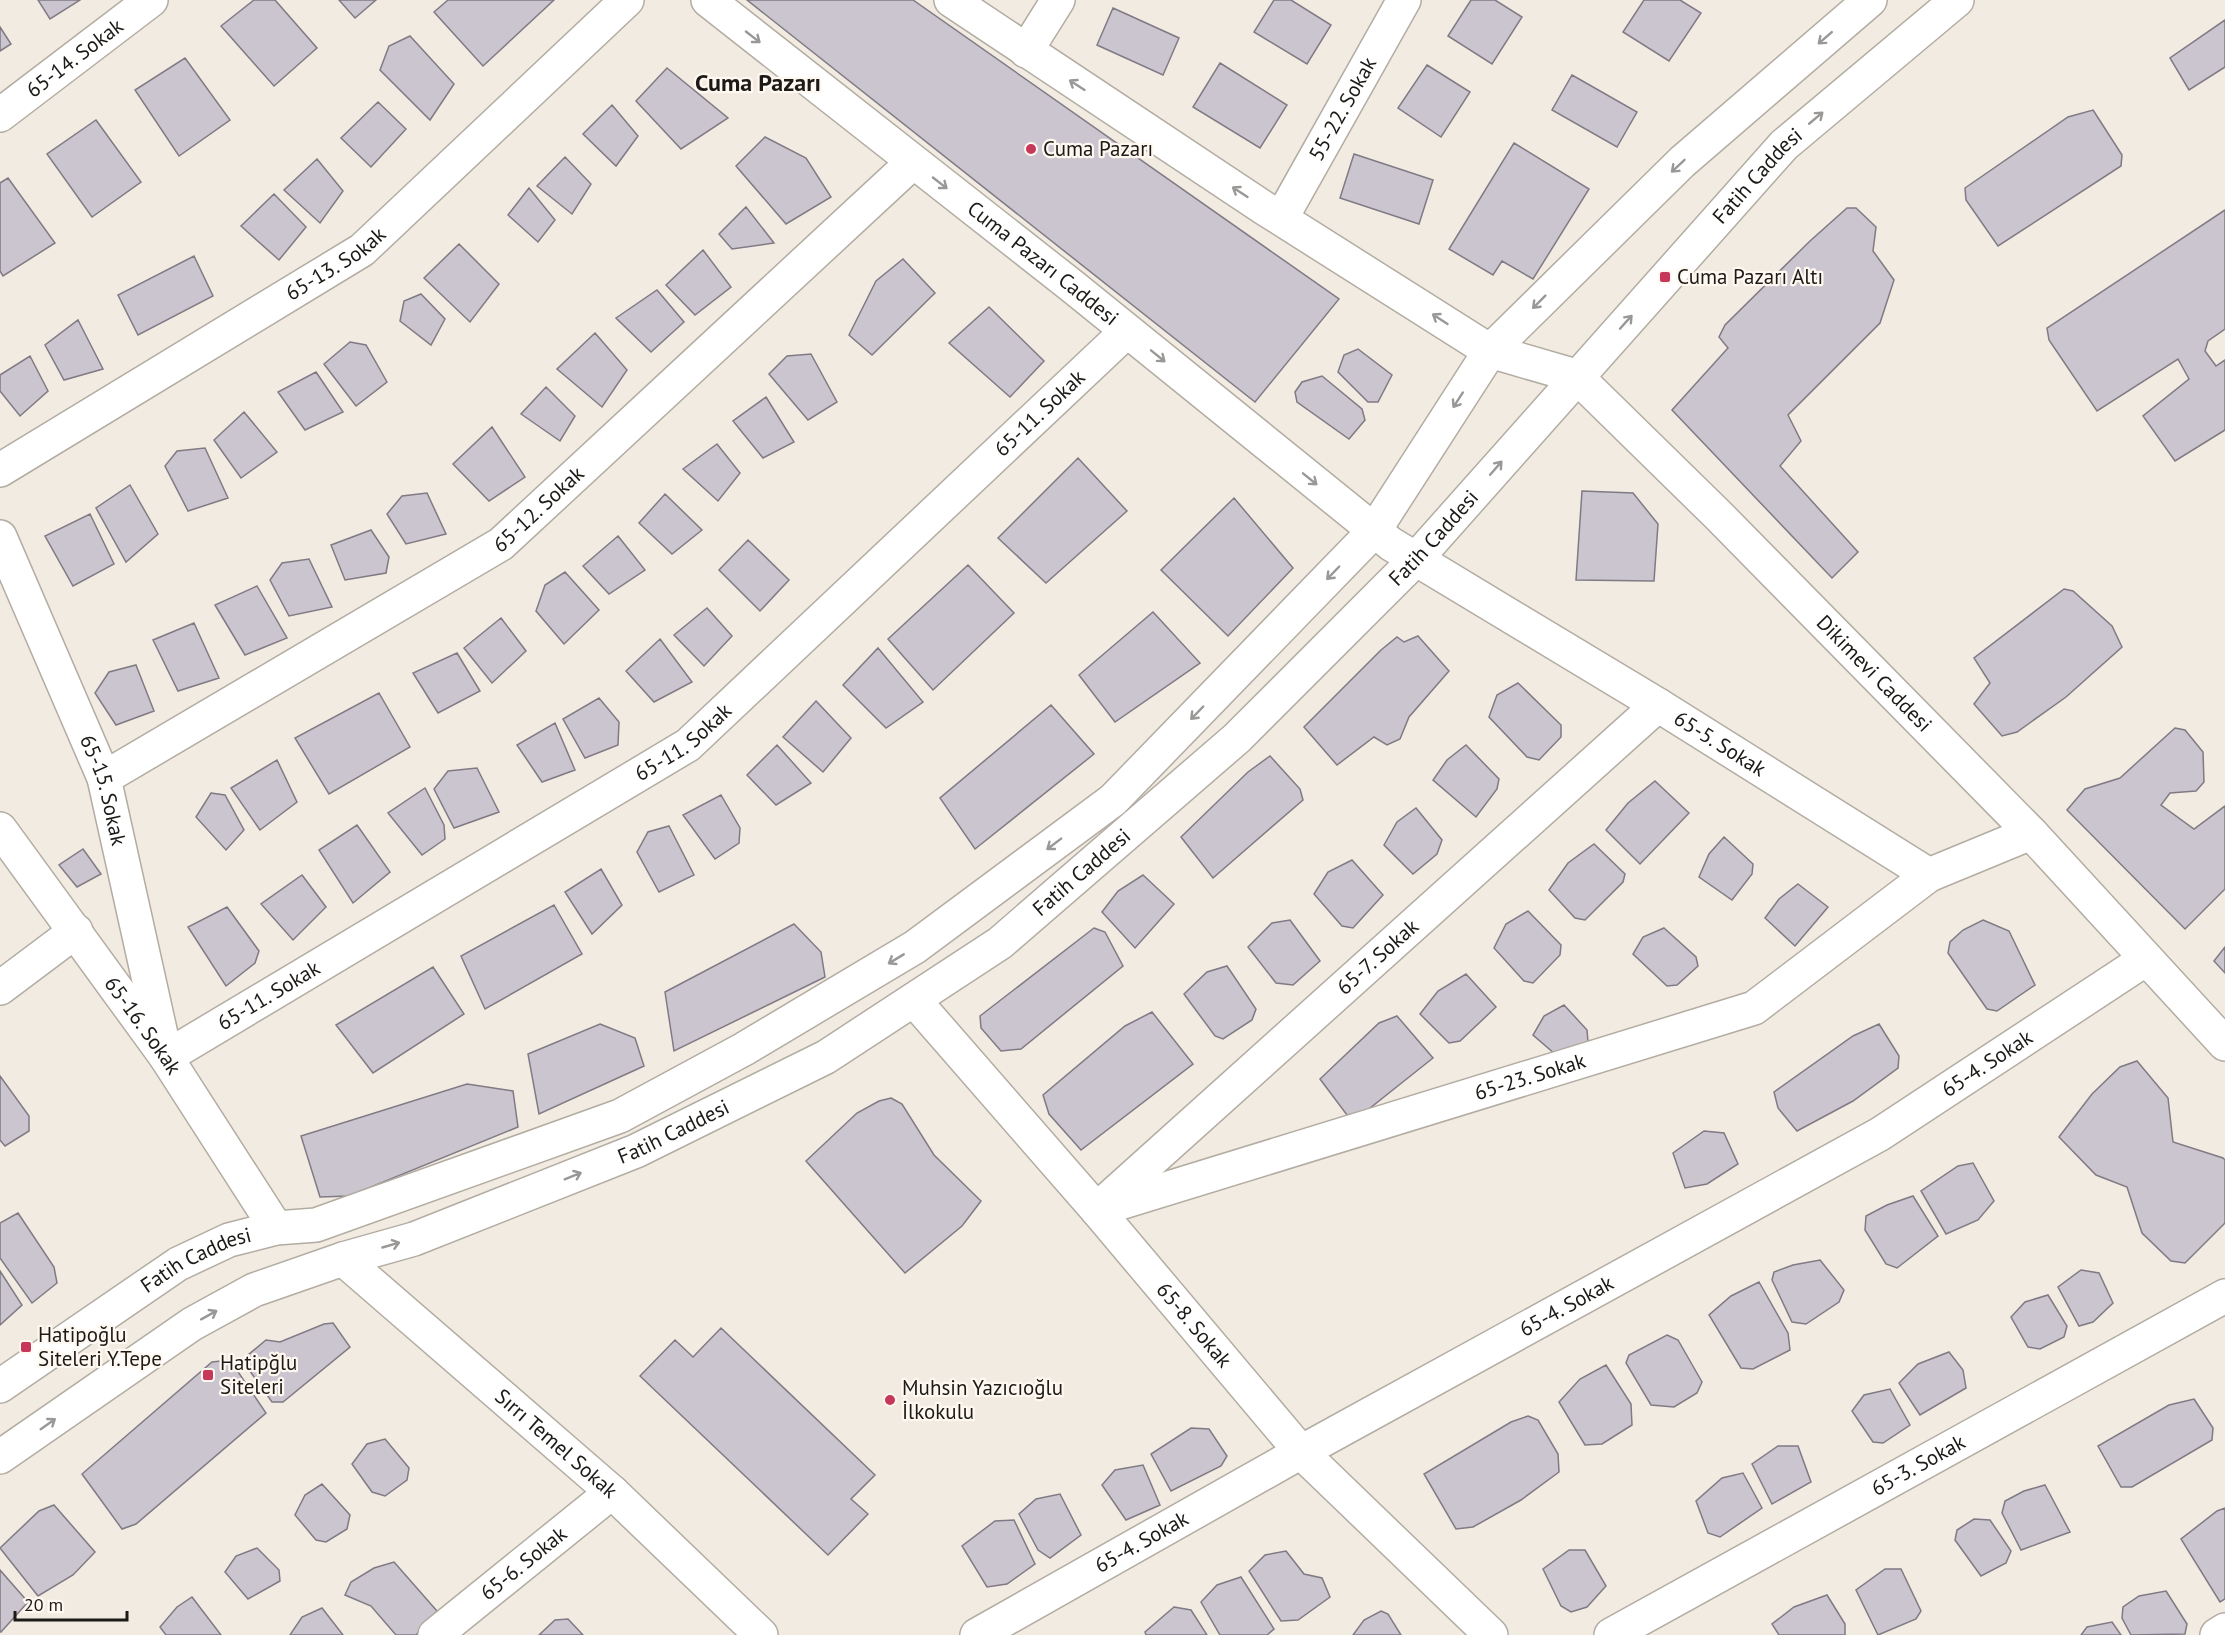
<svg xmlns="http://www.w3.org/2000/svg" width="2225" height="1635" viewBox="0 0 2225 1635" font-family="'PT Sans',sans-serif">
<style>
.building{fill:#cbc5cf;stroke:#807a84;stroke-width:1.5}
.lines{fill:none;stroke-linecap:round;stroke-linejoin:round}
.minor-casing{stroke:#b3aca2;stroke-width:36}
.major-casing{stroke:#b3aca2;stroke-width:36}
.minor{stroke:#fff;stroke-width:33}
.major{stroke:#fff;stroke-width:33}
.oneway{stroke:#999896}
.poi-dot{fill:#c63759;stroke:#fef8f0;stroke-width:2}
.labels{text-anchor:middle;stroke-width:4.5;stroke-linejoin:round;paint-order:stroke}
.street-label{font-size:21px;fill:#1c1a16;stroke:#fef8f0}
.poi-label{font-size:21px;fill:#1c1a16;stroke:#fef8f0;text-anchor:start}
.quarter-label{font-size:24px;font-weight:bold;fill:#1c1a16;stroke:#fef8f0}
</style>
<rect width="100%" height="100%" fill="#f2ebe1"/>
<path class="building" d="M38 0H80L50 19Z
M254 0H275L317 48 274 86 221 26Z
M339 0H376L355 18Z
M448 0H554L483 66 434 12Z
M747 0H913L1339 299 1255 402Z
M1274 0H1291L1331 25 1307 64 1254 32Z
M1471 0H1495L1522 17 1492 64 1448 36Z
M1644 0H1680L1701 13 1669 61 1623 32Z
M1113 8 1179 38 1163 75 1097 45Z
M2225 20V67L2189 90 2170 58Z
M0 27 11 44 0 51Z
M410 36 454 84 430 120 380 70 389 46Z
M185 58 230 120 179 156 135 90Z
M1220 63 1287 105 1260 148 1193 107Z
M1427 65 1470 92 1441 137 1398 108Z
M667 68 728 118 681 149 636 101Z
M1572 75 1637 112 1617 147 1552 110Z
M378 102 406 129 371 167 341 138Z
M612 105 638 136 616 166 583 134Z
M2093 110 2122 155 2121 166 1998 246 1966 200 1965 188 2068 117Z
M96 120 141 182 92 217 47 154Z
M765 137 806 158 831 197 786 224 736 166Z
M1514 143 1589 189 1533 279 1502 261 1493 275 1449 249Z
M1354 154 1433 180 1419 224 1340 198Z
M565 157 591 184 572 214 537 186Z
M317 159 343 191 320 223 284 190Z
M8 178 55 243 3 276 0 271V183Z
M529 188 555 220 538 242 508 215Z
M274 194 306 227 279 260 241 226Z
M746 207 774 243 732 249 719 234Z
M1847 208H1856L1876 227 1873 251 1894 280 1880 323 1788 415 1801 441 1780 466 1858 552 1832 578 1672 410 1728 348 1719 337 1725 325 1810 241Z
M2225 210V329L2208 341 2205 351 2216 366 2225 360V430L2175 461 2143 416 2189 379 2178 359 2097 411 2049 340 2047 328Z
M459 244 499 284 470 322 424 278Z
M703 250 731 287 695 315 666 285Z
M194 256 213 296 138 335 118 295Z
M903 259 935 293 872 355 849 335 876 281Z
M657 290 684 322 651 352 616 318Z
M421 294 445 319 431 345 400 321 404 301Z
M989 307 1044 361 1010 397 949 343Z
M78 320 103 369 64 380 45 345Z
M595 333 627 370 602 407 557 369Z
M350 342 366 345 387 382 356 406 324 364Z
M1358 349 1392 375 1378 402H1368L1338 372 1344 355Z
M811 354 837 402 808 420 769 374 787 356Z
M30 356 48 391 20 416 0 391V375Z
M316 372 343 412 305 430 278 392Z
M1322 376 1362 409 1365 420 1349 439 1297 402 1295 392 1302 382Z
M546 387 575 416 560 441 521 414Z
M766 397 794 442 763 458 733 421Z
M244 412 277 452 241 478 214 440Z
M492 427 525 477 489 501 453 464Z
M717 444 740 473 718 501 683 469Z
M205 448 228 498 188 511 165 466 177 451Z
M1078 458 1127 511 1046 583 998 538Z
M130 485 158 534 126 562 96 508Z
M1582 491 1633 493 1658 524 1654 581 1576 580Z
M427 493 446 534 406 544 387 514 402 496Z
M665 494 702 530 672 554 639 523Z
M1234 498 1293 568 1228 636 1161 570Z
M90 514 114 564 73 586 45 536Z
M371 530 389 557 386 573 345 580 331 545Z
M618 536 645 570 609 594 583 566Z
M748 540 789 580 760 611 719 570Z
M309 559 332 607 289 616 270 580 282 563Z
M968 565 1014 613 933 690 888 639Z
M565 572 599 610 564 644 536 611 545 585Z
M257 586 287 638 245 655 215 605Z
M2064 589 2073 591 2112 626 2122 647 2066 697 2017 732 2002 736 1974 704 1990 683 1974 658Z
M707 608 732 636 704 666 674 635Z
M1153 612 1200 663 1115 722 1079 675Z
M501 618 526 651 492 683 464 648Z
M194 623 219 678 178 691 153 640Z
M1418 636 1449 671 1409 717 1400 739 1387 745 1374 737 1337 765 1304 727 1381 650 1397 637 1404 642Z
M660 639 692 682 654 702 626 671Z
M878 648 923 702 886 728 843 685Z
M457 653 480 691 438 713 413 673Z
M136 665 154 711 116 725 95 693 109 672Z
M1518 683 1561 725V737L1539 760 1527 757 1489 717 1497 695Z
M379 693 410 747 329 794 295 738Z
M599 698 619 722 618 745 585 758 563 719Z
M816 701 851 738 823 772 783 737Z
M1051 705 1094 754 975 849 940 798Z
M555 723 575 770 542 782 517 745Z
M2175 728 2185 730 2203 752 2204 782 2196 791 2170 793 2161 805 2194 829 2225 806V889L2185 929 2067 810 2085 789 2120 778Z
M777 745 811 783 776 805 747 775Z
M1466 745 1499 779 1497 789 1476 817 1433 780 1447 760Z
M1270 756 1300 789 1303 800 1213 878 1181 837 1248 772Z
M277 760 297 802 260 830 231 788Z
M477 768 499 812 454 828 434 789 448 771Z
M1655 781 1689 813 1640 864 1606 830 1628 803Z
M425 788 444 825 445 839 422 855 388 813Z
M211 793 225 795 244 830 226 850 196 817Z
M721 795 740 828 739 843 715 859 683 815Z
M1416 808 1442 840 1437 854 1413 874 1384 845 1397 822Z
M357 825 390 872 353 903 319 850Z
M669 826 694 875 659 892 637 852 648 832Z
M1724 837 1753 864 1752 874 1732 900 1699 877 1709 854Z
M1594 844 1625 874 1623 882 1585 920 1575 918 1549 890 1568 863Z
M83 849 101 874 77 887 59 865Z
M1352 860 1383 895 1353 928 1342 926 1314 894 1328 872Z
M601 869 622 905 592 934 565 892Z
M302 875 326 907 293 940 261 904Z
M1143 875 1174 904 1135 948 1102 912 1118 891Z
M1798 884 1828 907 1795 946 1765 918 1779 899Z
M554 905 582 954 485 1009 461 956Z
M227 907 259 951 255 963 226 986 188 927Z
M1528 911 1561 945 1560 955 1533 983 1524 981 1494 948 1506 924Z
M1290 920 1320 961 1293 985 1276 983 1248 947 1272 923Z
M1983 920 2009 931 2035 985 1997 1011 1987 1009 1948 953 1950 942 1963 930Z
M794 924 821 952 825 977 674 1051 665 992Z
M1094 928 1105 932 1123 966 1021 1049 1001 1051 981 1028 980 1016Z
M1664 928 1696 957 1698 966 1677 985 1667 986 1633 954 1643 937Z
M2225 947V973L2214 961Z
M1227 966 1256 1009 1252 1020 1223 1039 1215 1036 1184 994 1207 972Z
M433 967 464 1014 373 1073 336 1025Z
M1466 974 1496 1007 1460 1041 1449 1043 1420 1014 1438 991Z
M1564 1005 1587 1030 1588 1042 1571 1054H1555L1533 1035 1544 1016Z
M1152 1012 1193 1064 1081 1150 1049 1114 1043 1095 1125 1026Z
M1397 1016 1433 1058 1365 1112 1347 1115 1320 1079 1379 1023Z
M600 1024 635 1038 644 1066 539 1114 528 1054Z
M1879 1024 1899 1056 1898 1068 1853 1101 1797 1131 1778 1108 1774 1092 1853 1036Z
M2137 1061 2168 1098 2173 1142 2223 1158 2225 1160V1223L2185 1263 2171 1261 2142 1233 2127 1187 2096 1175 2059 1137 2092 1094 2120 1067Z
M0 1076 29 1116V1131L5 1146 0 1140Z
M467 1084 513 1091 518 1127 349 1196 320 1197 301 1136Z
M891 1098 902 1104 934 1155 981 1201 962 1226 905 1273 806 1161 857 1113 879 1101Z
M1704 1131 1724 1133 1738 1164 1707 1184 1685 1188 1673 1153Z
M1973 1163 1994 1201 1978 1220 1946 1234 1921 1191 1958 1166Z
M1913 1196 1938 1236 1897 1268 1886 1264 1865 1230 1866 1216 1887 1205Z
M18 1213 54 1267 57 1283 32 1303 0 1258V1223Z
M1820 1260 1844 1290 1839 1302 1806 1324 1792 1322 1772 1280 1774 1272 1793 1265Z
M2081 1270 2099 1273 2113 1303 2093 1322 2079 1326 2058 1287Z
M0 1271 22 1305 0 1325Z
M1759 1282 1788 1333 1790 1350 1753 1369 1741 1368 1709 1315 1731 1296Z
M2048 1295 2067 1326 2064 1337 2040 1349 2028 1347 2011 1317 2025 1302Z
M333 1323 350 1347 283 1402H272L242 1360 266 1340 280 1342 324 1324Z
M721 1328 875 1475 851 1499 868 1514 828 1555 640 1376 675 1340 693 1357Z
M1667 1335 1678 1340 1702 1382 1697 1393 1674 1407 1651 1405 1626 1363 1629 1355Z
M1949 1352 1963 1370 1966 1388 1920 1415 1899 1383 1918 1364Z
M230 1360 266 1413 136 1524 122 1529 82 1474 212 1362Z
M1606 1365 1631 1404 1632 1425 1602 1444 1585 1445 1559 1402 1580 1379Z
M1890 1389 1910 1425 1883 1443 1873 1442 1852 1411 1864 1395Z
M2194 1399 2213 1428 2212 1440 2132 1487H2121L2098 1446 2169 1405Z
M1528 1416 1538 1420 1558 1454 1559 1472 1521 1500 1473 1527 1456 1529 1424 1474 1511 1422Z
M1191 1428 1209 1429 1227 1456 1221 1466 1171 1491 1151 1454Z
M385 1439 409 1468 407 1480 385 1496 372 1492 352 1464 367 1444Z
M1778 1446H1798L1811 1482 1772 1504 1752 1464Z
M1143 1465 1160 1505 1126 1520 1102 1485 1115 1470Z
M1743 1473 1762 1508 1720 1537 1708 1533 1696 1501 1722 1478Z
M322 1484 350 1515 347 1529 326 1542 316 1540 295 1515 305 1495Z
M2045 1485 2070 1532 2021 1550 2002 1513 2005 1501 2024 1491Z
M1060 1494 1081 1535 1050 1558 1038 1550 1019 1514 1036 1499Z
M54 1505 95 1552 73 1575 38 1596 0 1548 39 1511Z
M2225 1508V1599L2220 1602 2181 1539 2217 1511Z
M1974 1519 1990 1520 2011 1551 2006 1563 1981 1576 1955 1540 1957 1530Z
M1014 1520 1035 1564 1007 1584 987 1587 962 1546 995 1521Z
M257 1548 279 1570 280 1581 248 1599 225 1572 236 1556Z
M1569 1550H1585L1606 1586 1587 1607 1571 1612 1561 1606 1543 1569Z
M1286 1551 1304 1574 1322 1578 1330 1597 1298 1620 1281 1621 1249 1571 1265 1555Z
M394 1562 437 1611 416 1635H396L371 1606 345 1595 351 1582 374 1568Z
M1885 1569H1901L1921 1611 1916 1619 1878 1635 1856 1590Z
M0 1570 28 1602 1 1632H0Z
M1241 1577 1274 1629 1267 1635H1220L1201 1602 1217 1585Z
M2166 1591 2187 1624 2185 1634 2131 1635 2122 1618 2123 1607 2139 1596Z
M1827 1595 1845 1624V1635H1779L1772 1624 1794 1607Z
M192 1597 221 1635H166L160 1627 177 1607Z
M1174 1607 1191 1610 1207 1635H1146L1145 1632Z
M322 1608 343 1635H290L302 1617Z
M1381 1611 1388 1614 1401 1635H1353L1364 1620Z
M568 1619 583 1635H539L555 1620Z
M2112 1622 2121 1635H2081L2087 1627Z"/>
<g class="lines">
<defs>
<g id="minor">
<path id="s1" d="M708 0 1072 286 1391 544 1658 705 1929 875 2031 833"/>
<path id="s2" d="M951 0 1264 208 1490 351 1576 376 1717 514 2031 833 2225 1044"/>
<path d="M1026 51 1058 0"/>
<path id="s3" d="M0 115 151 0"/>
<path id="s4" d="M1282 217 1404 0"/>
<path id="s5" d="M0 470 362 250 627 0"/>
<path id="s6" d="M0 537 104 778 166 1057 688 745 1127 331"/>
<path id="s7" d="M104 778 501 544 913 162"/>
<path id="s8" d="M0 829 166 1057 276 1228"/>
<path d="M0 988 76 931"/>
<path id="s9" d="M914 1000 1097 1210 1301 1452 1491 1635"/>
<path id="s10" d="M1104 1203 1658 705"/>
<path id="s11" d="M1097 1210 1754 1008 1929 875"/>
<path id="s12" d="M343 1259 612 1492 761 1635"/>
<path id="s13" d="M435 1635 612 1492"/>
<path id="s14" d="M977 1635 1301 1452 1880 1134 2146 959"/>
<path id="s15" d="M1611 1635 2225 1296"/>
<path d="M2217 1635 2225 1630"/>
</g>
<g id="major">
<path id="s16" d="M0 1386 178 1264 229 1240 276 1228 316 1225 620 1116 744 1049 915 947 1113 800 1374 531 1490 351 1682 162 1870 0"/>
<path id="s17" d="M0 1457 192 1324 254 1290 343 1259 414 1239 636 1151 826 1057 1000 943 1237 738 1416 559 1784 145 1957 0"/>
</g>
</defs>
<use href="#minor" class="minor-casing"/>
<use href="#major" class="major-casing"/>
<use href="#minor" class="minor"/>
<use href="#major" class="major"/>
</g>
<defs><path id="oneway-shaft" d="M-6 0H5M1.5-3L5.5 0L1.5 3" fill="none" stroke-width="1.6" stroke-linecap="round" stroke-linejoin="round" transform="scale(1.5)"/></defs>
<g class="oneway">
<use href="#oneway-shaft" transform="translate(753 37) rotate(38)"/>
<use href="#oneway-shaft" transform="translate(1825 38) rotate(139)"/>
<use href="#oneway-shaft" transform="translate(1077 85) rotate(-147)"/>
<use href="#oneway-shaft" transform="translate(1816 118) rotate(-40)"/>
<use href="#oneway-shaft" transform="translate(1678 166) rotate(137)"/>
<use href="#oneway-shaft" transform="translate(940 183) rotate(38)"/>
<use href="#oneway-shaft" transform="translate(1240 192) rotate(-147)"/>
<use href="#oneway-shaft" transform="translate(1539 302) rotate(135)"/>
<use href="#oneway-shaft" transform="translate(1440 319) rotate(-147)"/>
<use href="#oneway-shaft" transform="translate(1626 322) rotate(-48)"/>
<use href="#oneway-shaft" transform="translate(1158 356) rotate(39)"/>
<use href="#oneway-shaft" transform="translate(1458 400) rotate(123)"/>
<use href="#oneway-shaft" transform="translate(1496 468) rotate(-49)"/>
<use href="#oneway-shaft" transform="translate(1310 479) rotate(39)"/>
<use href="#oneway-shaft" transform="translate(1333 573) rotate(134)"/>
<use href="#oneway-shaft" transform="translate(1197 713) rotate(134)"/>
<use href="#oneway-shaft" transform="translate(1054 844) rotate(143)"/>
<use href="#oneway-shaft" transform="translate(896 959) rotate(149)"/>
<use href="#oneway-shaft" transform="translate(573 1176) rotate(-22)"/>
<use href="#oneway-shaft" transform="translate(391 1245) rotate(-16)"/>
<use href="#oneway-shaft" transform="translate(209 1315) rotate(-29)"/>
<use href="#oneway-shaft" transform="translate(48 1424) rotate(-35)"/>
</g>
<g class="poi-dot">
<circle cx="1031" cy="149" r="6"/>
<rect x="1659" y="271" width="12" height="12" rx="3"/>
<rect x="20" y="1341" width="12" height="12" rx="3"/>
<rect x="202" y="1369" width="12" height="12" rx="3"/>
<circle cx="890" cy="1400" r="6"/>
</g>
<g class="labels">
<g class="street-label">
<text dy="7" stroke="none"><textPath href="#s3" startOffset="94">65-14. Sokak</textPath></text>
<text dy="7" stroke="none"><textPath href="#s4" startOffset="124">55-22. Sokak</textPath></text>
<text dy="7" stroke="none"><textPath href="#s17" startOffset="2211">Fatih Caddesi</textPath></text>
<text dy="7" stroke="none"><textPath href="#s5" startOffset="394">65-13. Sokak</textPath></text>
<text dy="7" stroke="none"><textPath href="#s1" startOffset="426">Cuma Pazarı Caddesi</textPath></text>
<text dy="7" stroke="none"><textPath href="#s6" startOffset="1640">65-11. Sokak</textPath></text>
<text dy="7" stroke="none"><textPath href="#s7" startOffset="512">65-12. Sokak</textPath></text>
<text dy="7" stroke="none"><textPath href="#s17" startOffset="1725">Fatih Caddesi</textPath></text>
<text dy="7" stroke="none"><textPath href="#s2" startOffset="1154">Dikimevi Caddesi</textPath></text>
<text dy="7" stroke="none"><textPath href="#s6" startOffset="1154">65-11. Sokak</textPath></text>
<text dy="7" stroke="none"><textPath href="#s1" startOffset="1258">65-5. Sokak</textPath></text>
<text dy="7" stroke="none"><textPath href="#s6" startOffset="274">65-15. Sokak</textPath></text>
<text dy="7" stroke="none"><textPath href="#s17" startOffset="1239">Fatih Caddesi</textPath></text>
<text dy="7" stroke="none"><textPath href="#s10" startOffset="368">65-7. Sokak</textPath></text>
<text dy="7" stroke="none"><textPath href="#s6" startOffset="668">65-11. Sokak</textPath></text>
<text dy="7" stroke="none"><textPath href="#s8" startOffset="243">65-16. Sokak</textPath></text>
<text dy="7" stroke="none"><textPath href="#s14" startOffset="1161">65-4. Sokak</textPath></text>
<text dy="7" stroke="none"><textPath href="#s11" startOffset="453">65-23. Sokak</textPath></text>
<text dy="7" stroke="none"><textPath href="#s17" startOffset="753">Fatih Caddesi</textPath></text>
<text dy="7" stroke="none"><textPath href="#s16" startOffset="234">Fatih Caddesi</textPath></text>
<text dy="7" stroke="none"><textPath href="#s14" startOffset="675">65-4. Sokak</textPath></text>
<text dy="7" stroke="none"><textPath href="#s9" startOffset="429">65-8. Sokak</textPath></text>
<text dy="7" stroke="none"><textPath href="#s12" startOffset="282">Sırrı Temel Sokak</textPath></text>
<text dy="7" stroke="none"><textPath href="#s15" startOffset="351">65-3. Sokak</textPath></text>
<text dy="7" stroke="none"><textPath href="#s14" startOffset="189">65-4. Sokak</textPath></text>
<text dy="7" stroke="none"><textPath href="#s13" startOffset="114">65-6. Sokak</textPath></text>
</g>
<g class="poi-label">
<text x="1043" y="156">Cuma Pazarı</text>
<text x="1677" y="284">Cuma Pazarı Altı</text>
<text x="38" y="1342">Hatipoğlu<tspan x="38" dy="24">Siteleri Y.Tepe</tspan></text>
<text x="220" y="1370">Hatipğlu<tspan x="220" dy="24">Siteleri</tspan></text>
<text x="902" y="1395">Muhsin Yazıcıoğlu<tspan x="902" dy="24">İlkokulu</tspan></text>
</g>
<g class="quarter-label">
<text x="758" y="91">Cuma Pazarı</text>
</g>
</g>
<path d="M15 1611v9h112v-9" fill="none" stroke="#1c1a16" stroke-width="3"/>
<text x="24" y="1611" font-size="18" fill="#1c1a16" stroke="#fef8f0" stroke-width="4.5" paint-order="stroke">20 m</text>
</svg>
